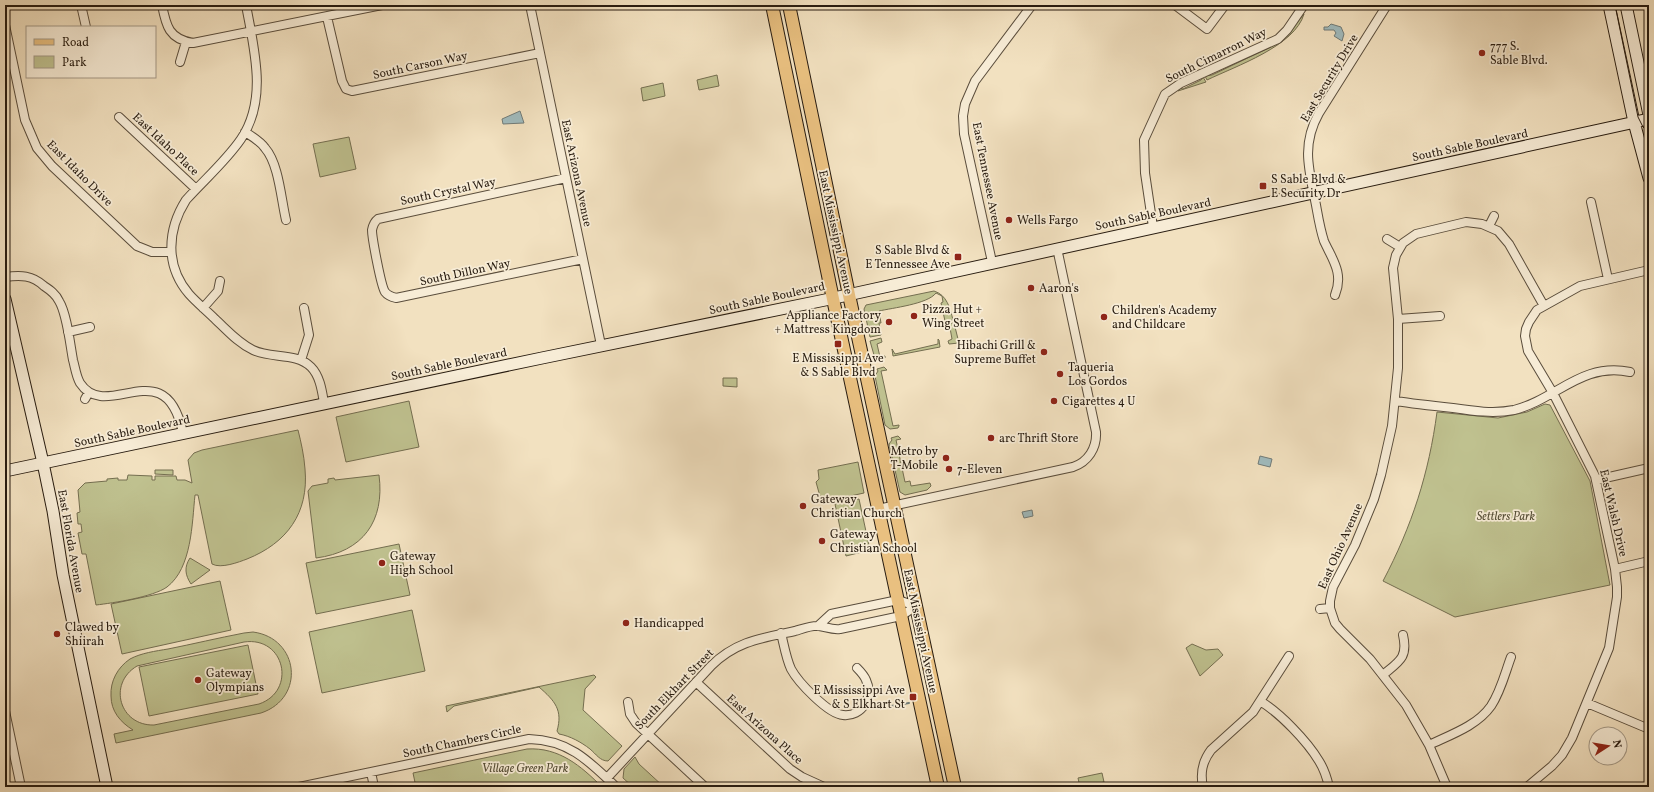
<svg xmlns="http://www.w3.org/2000/svg" width="1654" height="792" viewBox="0 0 1654 792" font-family="Vollkorn,serif">
<style>
.green{fill:#bfc18f;stroke:#746e50;fill-rule:evenodd}
.water{fill:#a0bbbe;stroke:#707b78}
.lines{fill:none;stroke-linecap:round;stroke-linejoin:round}
.stream{stroke:#707b78;stroke-width:2}
.street-casing{stroke:#5a4d3c;stroke-width:10}
.secondary-casing{stroke:#281c10;stroke-width:13}
.primary-casing{stroke:#281c10;stroke-width:14}
.street{stroke:#f7ecd6;stroke-width:8}
.secondary{stroke:#f7ecd6;stroke-width:11}
.primary{stroke:#e9c080;stroke-width:12}
.tram{stroke:#281c10;stroke-width:1}
.poi-dot{fill:#8f2418;stroke:#f7ecd6;stroke-width:1.5}
.labels{text-anchor:middle;stroke-width:3.5;stroke-linejoin:round;paint-order:stroke}
.poi-label{font-size:12px;fill:#281c10;stroke:#f7ecd6;text-anchor:start}
.street-label{font-size:12px;fill:#281c10;stroke:#f7ecd6}
.park-label{font-size:12px;font-style:italic;fill:#554e36;stroke:#f7ecd6}
</style>
<rect width="100%" height="100%" fill="#f2e1c0"/>
<filter id="stains"><feTurbulence type="fractalNoise" baseFrequency=".005" numOctaves="4"/><feColorMatrix values="0 0 0 0 .2 0 0 0 0 .09 0 0 0 0 .02 0 0 0 .5 -.17"/></filter>
<radialGradient id="worn" r=".72"><stop offset=".6" stop-color="#630" stop-opacity="0"/><stop offset="1" stop-color="#630" stop-opacity=".3"/></radialGradient>
<path class="green" d="M1304 14C1295 46 1236 66 1207 80L1205 76 1212 75 1281 42Z
M717 75 719 86 699 90 697 80Z
M1203 77 1206 82 1178 91 1180 88 1183 89 1201 80Z
M663 83 665 96 643 101 641 88Z
M349 137 356 169 320 177 313 144Z
M934 291C947 295 950 308 953 320L945 321 941 303 943 302 942 296 936 293C928 304 892 308 879 311L881 323H879L881 335 870 337 864 309 866 305Z
M954 323 959 343 949 344 948 341 952 339 950 328 945 329V328L947 327 946 324Z
M881 338 882 342 877 344 880 357 885 356V358L876 360 877 358 874 355 870 341Z
M938 339 939 340 940 347 893 356 892 349 895 354 938 344Z
M884 367 887 370 881 371 893 426 899 425V426L898 428 890 429 885 425 875 376 878 371 877 369Z
M723 378H737V387L723 386Z
M409 401 419 447 346 462 336 417Z
M1545 404 1550 405 1590 481 1610 585 1455 617 1383 581C1412 526 1429 473 1437 412L1498 418 1527 412Z
M298 430C301 442 304 455 305 469 309 513 287 543 247 559 239 562 221 569 212 564L198 495H195C192 523 192 568 167 587 153 597 113 603 96 605L86 554H82L78 533 82 532 81 524H78L77 513 80 512 78 490 85 483 107 481V479L118 478V480H127L128 475 152 476V480H155V476H176L177 480H185L192 483 188 460 194 453 202 450Z
M898 436 901 439 896 440 905 482 910 481 911 486 930 483 931 486 927 490 905 495 900 492 889 444 892 440 891 438Z
M858 462 864 493 823 502V500H821L816 482 819 479 818 470Z
M155 470H173V475L155 474Z
M379 475C385 521 363 552 316 558L308 491 312 486 328 483V479L334 478 335 480Z
M859 499 870 550 846 556 835 504Z
M399 544 410 595 316 614 306 563Z
M190 558 210 570 191 584C185 575 184 567 190 558Z
M220 581 231 630 122 654 111 604Z
M412 610 425 671 322 693 309 632Z
M253 632C299 638 306 698 261 713L116 743 114 734 133 730C120 722 111 711 111 696 110 681 118 667 130 659 141 653 156 651 168 649 193 644 218 638 244 633ZM244 642C285 636 297 691 259 704L154 725C120 726 107 684 137 666Z
M1192 644 1206 650 1218 649 1223 655 1200 676 1186 648Z
M248 645 258 694 149 716 139 667Z
M594 675 596 677 585 689 583 710 622 746 608 761C600 761 596 754 590 749 581 742 570 736 559 734L557 731C563 710 555 701 539 687L454 706 447 712 446 706Z
M527 749C559 747 581 766 602 787H416L413 773Z
M635 757 639 764 664 787H633L623 778 624 769Z
M1102 773 1104 782 1080 787 1078 778Z"/>
<path class="water" d="M1331 24 1341 27 1344 34 1342 41 1334 36 1336 33 1334 30H1324V27H1328Z
M520 111 524 123 503 124 502 119Z
M1260 456 1272 459 1270 467 1258 464Z
M1032 510 1033 516 1024 518 1022 512Z"/>
<g class="lines">
<path class="stream" d="M875 705 885 707 909 703"/>
<defs>
<path id="street" d="M81 5 86 27
M162 5C166 26 169 39 193 43L382 5
M246 5C254 49 268 99 241 139 226 161 204 180 186 200 167 230 165 266 189 294 197 303 207 311 215 319 227 330 238 343 253 350 271 359 296 352 311 367 320 376 322 391 324 403
M530 5 601 345
M1175 5 1207 29 1225 5
M327 17 342 81 346 89 352 91 540 53
M5 25 25 120 37 148 52 166 137 246 152 252H171
M180 62 186 42
M119 117 196 189
M245 132C253 137 260 141 265 148 279 164 281 199 286 220
M566 178 378 219C374 222 373 225 372 230 372 238 381 286 385 292 388 296 392 297 396 298L583 259
M1591 202 1608 279
M1489 226 1494 216
M1153 227 1145 173 1144 140 1165 94 1181 83 1278 39 1287 30 1304 5
M1387 239 1400 247
M992 262 964 134 963 116 965 104 975 81 1032 5
M5 277C21 275 32 275 44 286 50 290 56 294 59 301 67 314 70 344 73 360 75 367 76 376 80 383 107 424 165 349 183 433
M1335 295C1344 273 1332 259 1324 241 1320 229 1318 216 1316 205 1309 170 1301 145 1319 113L1387 5
M203 308 218 291 220 281
M1398 319 1440 316
M68 332 90 327
M301 360 309 335 304 308
M85 399 89 392
M1396 401C1415 404 1434 406 1453 408 1473 411 1494 414 1514 410 1557 399 1581 362 1630 372
M1596 480 1649 468
M878 509 1073 467C1088 462 1097 448 1096 432L1057 248
M1615 569 1649 561
M1320 609 1330 608
M818 626 831 614 898 600 916 606
M781 633C784 645 786 658 791 669 798 682 828 714 843 715 862 717 874 697 866 680 864 675 860 671 857 668
M1384 674C1400 661 1408 657 1403 635
M696 682 790 769 802 777 824 787
M1260 701C1280 713 1307 741 1319 761 1324 769 1327 778 1329 787
M628 702 630 714 636 723 705 787
M1587 703 1649 729
M5 711 21 787
M1429 745C1450 735 1477 726 1491 706 1501 691 1505 673 1511 657
M371 772 374 787
M607 778 711 666C736 641 762 638 795 631 802 629 812 625 819 626 826 627 832 630 840 629L901 616 916 606
M12 787 20 785
M299 787 529 739C569 740 589 761 616 787
M1203 787C1200 773 1202 762 1211 750L1253 712 1289 656
M1447 787 1429 745 1406 705 1370 659 1340 629 1335 623 1330 608V601L1333 587 1355 545 1374 499 1381 475 1392 426 1398 368V319L1393 268 1396 255 1403 243 1416 234 1466 222 1482 224 1498 231 1509 244 1544 306
M1527 787 1552 766 1562 755 1572 738 1609 648 1617 597V587L1615 569 1595 476 1553 393 1528 351 1525 336 1526 329 1529 322 1537 310 1580 286 1649 270"/>
<path id="secondary" d="M1609 5 1634 122 1649 178
M1626 5 1649 115
M5 299 43 463 53 511 63 575 107 787
M5 471 542 358 825 300 1649 119"/>
<path id="primary" d="M772 5 830 285 938 787
M789 5 849 295 955 787"/>
</defs>
<use href="#street" class="street-casing"/>
<use href="#secondary" class="secondary-casing"/>
<use href="#primary" class="primary-casing"/>
<use href="#street" class="street"/>
<use href="#secondary" class="secondary"/>
<use href="#primary" class="primary"/>
<path class="tram" d="M1615 5 1638 117 1643 127 1649 133"/>
</g>
<g class="poi-dot">
<circle cx="1482" cy="53" r="4"/>
<rect x="1259" y="182" width="8" height="8" rx="2"/>
<circle cx="1009" cy="220" r="4"/>
<rect x="954" y="253" width="8" height="8" rx="2"/>
<circle cx="1031" cy="288" r="4"/>
<circle cx="914" cy="316" r="4"/>
<circle cx="1104" cy="317" r="4"/>
<circle cx="889" cy="322" r="4"/>
<rect x="834" y="340" width="8" height="8" rx="2"/>
<circle cx="1044" cy="352" r="4"/>
<circle cx="1060" cy="374" r="4"/>
<circle cx="1054" cy="401" r="4"/>
<circle cx="991" cy="438" r="4"/>
<circle cx="946" cy="458" r="4"/>
<circle cx="949" cy="469" r="4"/>
<circle cx="803" cy="506" r="4"/>
<circle cx="822" cy="541" r="4"/>
<circle cx="382" cy="563" r="4"/>
<circle cx="626" cy="623" r="4"/>
<circle cx="57" cy="634" r="4"/>
<circle cx="198" cy="680" r="4"/>
<rect x="909" y="693" width="8" height="8" rx="2"/>
</g>
<g class="labels">
<g class="poi-label">
<text x="1490" y="50">777 S.<tspan x="1490" dy="14">Sable Blvd.</tspan></text>
<text x="1271" y="183">S Sable Blvd &amp;<tspan x="1271" dy="14">E Security Dr</tspan></text>
<text x="1017" y="224">Wells Fargo</text>
<text x="950" y="254" text-anchor="end">S Sable Blvd &amp;<tspan x="950" dy="14">E Tennessee Ave</tspan></text>
<text x="1039" y="292">Aaron's</text>
<text x="922" y="313">Pizza Hut +<tspan x="922" dy="14">Wing Street</tspan></text>
<text x="1112" y="314">Children's Academy<tspan x="1112" dy="14">and Childcare</tspan></text>
<text x="881" y="319" text-anchor="end">Appliance Factory<tspan x="881" dy="14">+ Mattress Kingdom</tspan></text>
<text x="1036" y="349" text-anchor="end">Hibachi Grill &amp;<tspan x="1036" dy="14">Supreme Buffet</tspan></text>
<text x="838" y="362" text-anchor="middle">E Mississippi Ave<tspan x="838" dy="14">&amp; S Sable Blvd</tspan></text>
<text x="1068" y="371">Taqueria<tspan x="1068" dy="14">Los Gordos</tspan></text>
<text x="1062" y="405">Cigarettes 4 U</text>
<text x="999" y="442">arc Thrift Store</text>
<text x="938" y="455" text-anchor="end">Metro by<tspan x="938" dy="14">T-Mobile</tspan></text>
<text x="957" y="473">7-Eleven</text>
<text x="811" y="503">Gateway<tspan x="811" dy="14">Christian Church</tspan></text>
<text x="830" y="538">Gateway<tspan x="830" dy="14">Christian School</tspan></text>
<text x="390" y="560">Gateway<tspan x="390" dy="14">High School</tspan></text>
<text x="634" y="627">Handicapped</text>
<text x="65" y="631">Clawed by<tspan x="65" dy="14">Shiirah</tspan></text>
<text x="206" y="677">Gateway<tspan x="206" dy="14">Olympians</tspan></text>
<text x="905" y="694" text-anchor="end">E Mississippi Ave<tspan x="905" dy="14">&amp; S Elkhart St</tspan></text>
</g>
<g class="street-label">
<text transform="translate(1216 55) rotate(-26)" y="4">South Cimarron Way</text>
<text transform="translate(420 65) rotate(-12)" y="4">South Carson Way</text>
<text transform="translate(1329 78) rotate(-59)" y="4">East Security Drive</text>
<text transform="translate(166 144) rotate(43)" y="4">East Idaho Place</text>
<text transform="translate(1470 145) rotate(-12)" y="4">South Sable Boulevard</text>
<text transform="translate(80 173) rotate(45)" y="4">East Idaho Drive</text>
<text transform="translate(577 173) rotate(78)" y="4">East Arizona Avenue</text>
<text transform="translate(988 181) rotate(79)" y="4">East Tennessee Avenue</text>
<text transform="translate(448 191) rotate(-12)" y="4">South Crystal Way</text>
<text transform="translate(1153 214) rotate(-12)" y="4">South Sable Boulevard</text>
<text transform="translate(836 232) rotate(78)" y="4">East Mississippi Avenue</text>
<text transform="translate(465 272) rotate(-12)" y="4">South Dillon Way</text>
<text transform="translate(767 298) rotate(-12)" y="4">South Sable Boulevard</text>
<text transform="translate(449 364) rotate(-12)" y="4">South Sable Boulevard</text>
<text transform="translate(132 431) rotate(-12)" y="4">South Sable Boulevard</text>
<text transform="translate(1614 513) rotate(77)" y="4">East Walsh Drive</text>
<text transform="translate(71 541) rotate(80)" y="4">East Florida Avenue</text>
<text transform="translate(1340 546) rotate(-66)" y="4">East Ohio Avenue</text>
<text transform="translate(921 631) rotate(78)" y="4">East Mississippi Avenue</text>
<text transform="translate(674 689) rotate(-46)" y="4">South Elkhart Street</text>
<text transform="translate(765 729) rotate(42)" y="4">East Arizona Place</text>
<text transform="translate(462 741) rotate(-12)" y="4">South Chambers Circle</text>
</g>
<g class="park-label">
<text x="1506" y="520">Settlers Park</text>
<text x="525" y="772">Village Green Park</text>
</g>
</g>
<rect width="1654" height="792" fill="none" stroke="#f2e1c0" stroke-width="20"/>
<rect x="6" y="6" width="1642" height="780" fill="none" stroke="#281c10" stroke-width="2"/>
<rect x="10" y="10" width="1634" height="772" fill="none" stroke="#281c10"/>
<rect x="26" y="26" width="130" height="52" fill="#f7ecd6" stroke="#a49987"/>
<rect x="34" y="39" width="20" height="6" fill="#e9c080" stroke="#a49987"/>
<text x="62" y="46" font-size="12" fill="#281c10">Road</text>
<rect x="34" y="56" width="20" height="12" fill="#bfc18f" stroke="#a49987"/>
<text x="62" y="66" font-size="12" fill="#281c10">Park</text>
<g transform="translate(1608 746) rotate(78)"><circle r="19" fill="#f7ecd6" stroke="#a49987"/>
<path d="M0-3L7 15L0 10L-7 15Z" fill="#8f2418"/>
<text y="-6" font-size="11" font-weight="bold" text-anchor="middle" fill="#281c10">N</text>
</g>
<rect width="100%" height="100%" filter="url(#stains)"/>
<rect width="100%" height="100%" fill="url(#worn)"/>
</svg>
